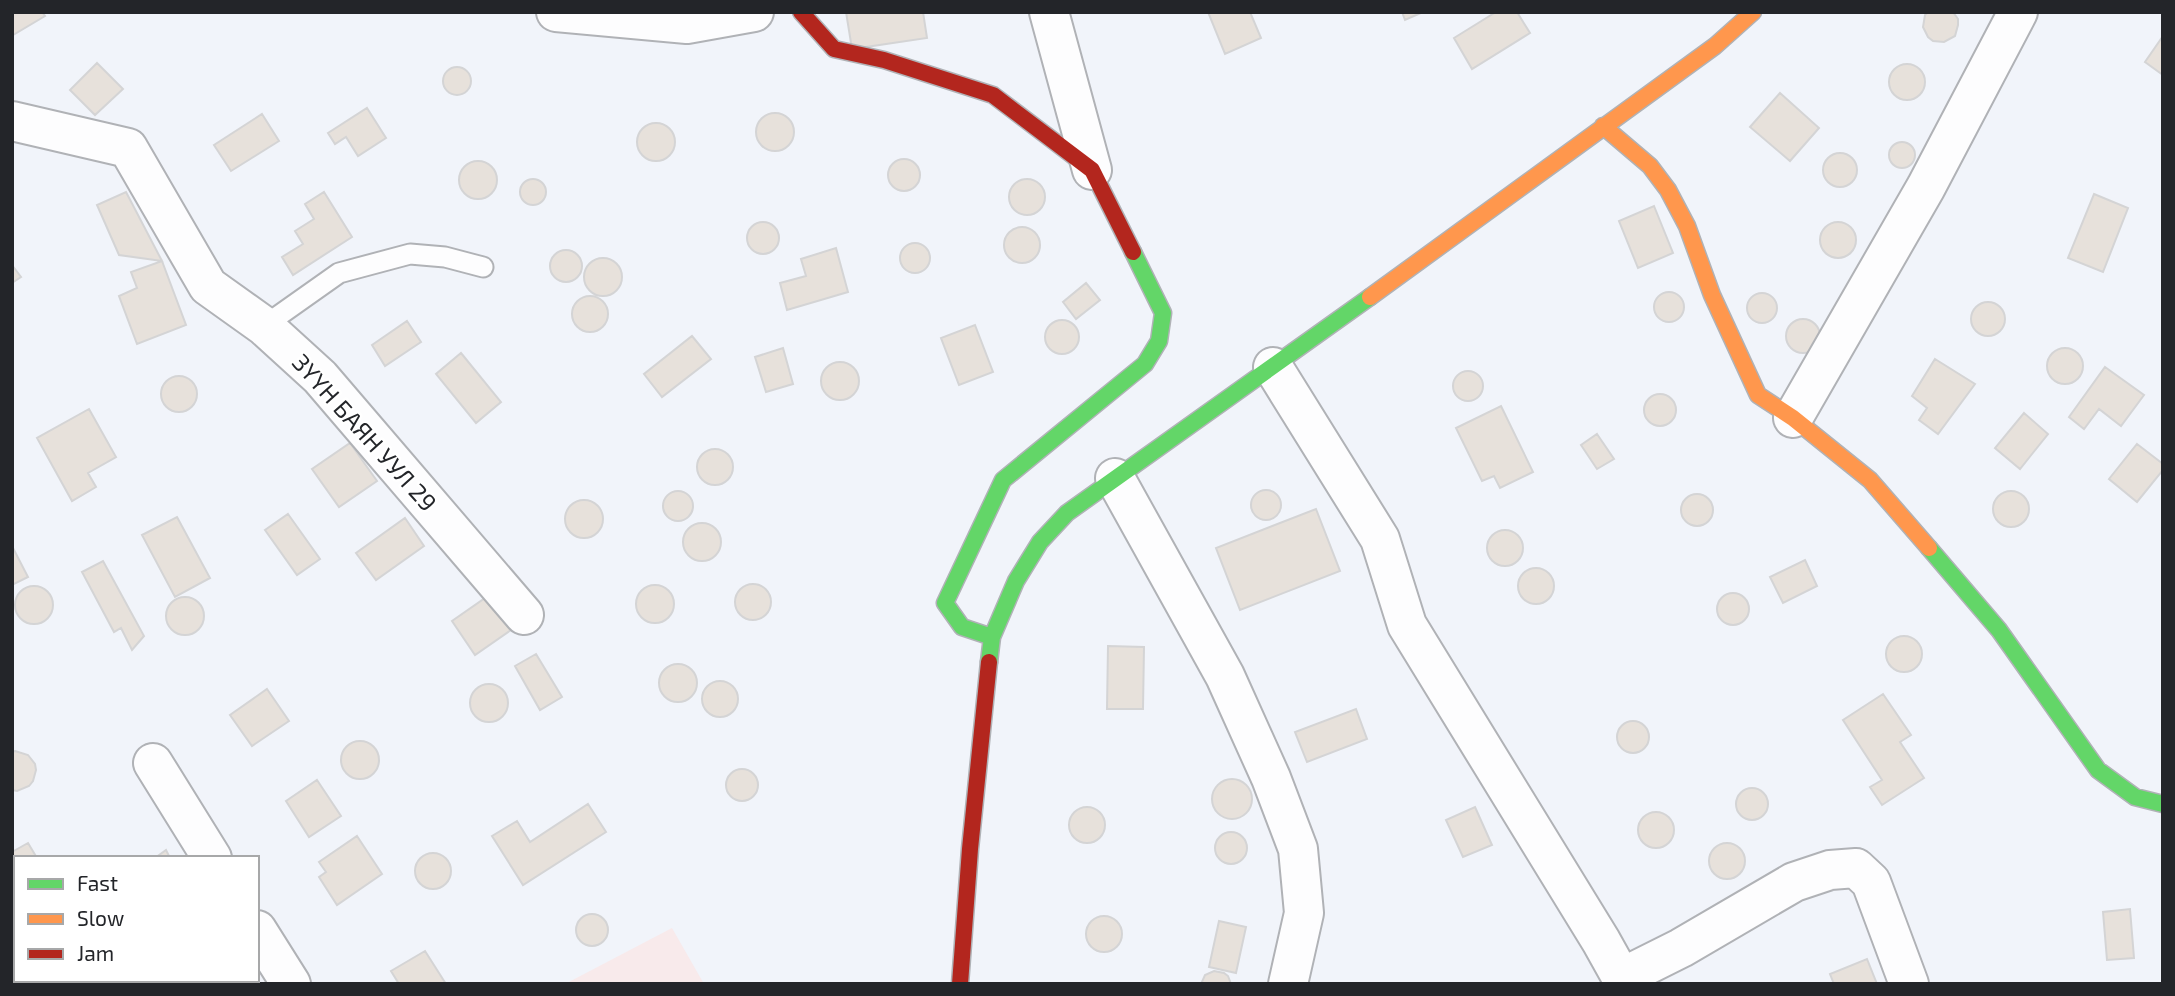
<svg xmlns="http://www.w3.org/2000/svg" width="2175" height="996" viewBox="0 0 2175 996" font-family="'Exo 2',sans-serif">
<style>
.education{fill:#f8eaeb}
.building{fill:#e7e1db;stroke:#d4d4d5;stroke-width:2}
.lines{fill:none;stroke-linecap:round;stroke-linejoin:round}
.lane-casing{stroke:#b0b2b6;stroke-width:23}
.street-casing{stroke:#b0b2b6;stroke-width:42}
.fast-casing{stroke:#b0b2b6;stroke-width:19}
.slow-casing{stroke:#b0b2b6;stroke-width:19}
.jam-casing{stroke:#b0b2b6;stroke-width:19}
.lane{stroke:#fdfdfe;stroke-width:19}
.street{stroke:#fdfdfe;stroke-width:38}
.fast{stroke:#63d668;stroke-width:16}
.slow{stroke:#ff974d;stroke-width:16}
.jam{stroke:#b3261e;stroke-width:16}
.labels{text-anchor:middle;stroke-width:5;stroke-linejoin:round;paint-order:stroke}
.street-label{font-size:24px;fill:#232529;stroke:#fff}
</style>
<rect width="100%" height="100%" fill="#f1f4fa"/>
<path class="education" d="M672 928 704 984H565Z"/>
<path class="building" d="M12 12H42L45 16 13 35Z
M846 12H923L927 38 852 49Z
M1208 12H1250L1261 38 1225 54Z
M1402 12H1423L1405 20Z
M1496 12H1517L1530 33 1472 69 1454 38Z
M1928 12H1953L1958 19V25L1955 36 1944 42 1933 41 1928 37 1923 27 1925 15Z
M2163 36V75L2145 62Z
M97 63 123 89 95 115 70 90Z
M1889 82a18 18 0 1 1 36 0a18 18 0 1 1-36 0Z
M443 81a14 14 0 1 1 28 0a14 14 0 1 1-28 0Z
M1780 93 1819 128 1790 161 1750 127Z
M367 108 386 138 358 156 346 137 335 144 328 133Z
M756 132a19 19 0 1 1 38 0a19 19 0 1 1-38 0Z
M262 114 279 141 231 171 214 145Z
M637 142a19 19 0 1 1 38 0a19 19 0 1 1-38 0Z
M1889 155a13 13 0 1 1 26 0a13 13 0 1 1-26 0Z
M1823 170a17 17 0 1 1 34 0a17 17 0 1 1-34 0Z
M888 175a16 16 0 1 1 32 0a16 16 0 1 1-32 0Z
M459 180a19 19 0 1 1 38 0a19 19 0 1 1-38 0Z
M520 192a13 13 0 1 1 26 0a13 13 0 1 1-26 0Z
M1009 197a18 18 0 1 1 36 0a18 18 0 1 1-36 0Z
M126 192 162 261 119 255 97 205Z
M324 192 352 237 293 275 282 257 303 244 295 231 314 219 305 204Z
M2094 194 2128 208 2103 272 2068 258Z
M1654 206 1673 253 1638 268 1619 221Z
M747 238a16 16 0 1 1 32 0a16 16 0 1 1-32 0Z
M1820 240a18 18 0 1 1 36 0a18 18 0 1 1-36 0Z
M1004 245a18 18 0 1 1 36 0a18 18 0 1 1-36 0Z
M900 258a15 15 0 1 1 30 0a15 15 0 1 1-30 0Z
M836 248 848 292 787 310 780 283 806 276 801 259Z
M550 266a16 16 0 1 1 32 0a16 16 0 1 1-32 0Z
M584 277a19 19 0 1 1 38 0a19 19 0 1 1-38 0Z
M162 261 186 325 137 344 119 296 137 288 131 272Z
M12 265 21 277 12 283Z
M1086 283 1100 300 1076 319 1063 302Z
M1654 307a15 15 0 1 1 30 0a15 15 0 1 1-30 0Z
M1747 308a15 15 0 1 1 30 0a15 15 0 1 1-30 0Z
M572 314a18 18 0 1 1 36 0a18 18 0 1 1-36 0Z
M1971 319a17 17 0 1 1 34 0a17 17 0 1 1-34 0Z
M1786 336a17 17 0 1 1 34 0a17 17 0 1 1-34 0Z
M1045 337a17 17 0 1 1 34 0a17 17 0 1 1-34 0Z
M407 321 421 342 385 366 372 345Z
M975 325 993 372 959 385 941 338Z
M692 336 711 359 662 397 644 374Z
M783 348 793 384 766 392 755 357Z
M2047 366a18 18 0 1 1 36 0a18 18 0 1 1-36 0Z
M461 353 501 402 476 423 436 374Z
M1935 359 1975 384 1938 434 1919 420 1927 408 1912 396Z
M821 381a19 19 0 1 1 38 0a19 19 0 1 1-38 0Z
M2105 367 2144 395 2121 426 2099 409 2084 429 2069 417Z
M1453 386a15 15 0 1 1 30 0a15 15 0 1 1-30 0Z
M161 394a18 18 0 1 1 36 0a18 18 0 1 1-36 0Z
M1644 410a16 16 0 1 1 32 0a16 16 0 1 1-32 0Z
M1501 406 1533 472 1500 488 1494 476 1482 481 1456 428Z
M89 409 116 457 88 473 96 487 72 501 37 438Z
M2024 413 2048 434 2020 469 1995 448Z
M1597 434 1614 459 1597 469 1581 445Z
M350 443 377 481 339 507 312 469Z
M2137 444 2163 464V470L2137 502 2109 479Z
M697 467a18 18 0 1 1 36 0a18 18 0 1 1-36 0Z
M1251 505a15 15 0 1 1 30 0a15 15 0 1 1-30 0Z
M663 506a15 15 0 1 1 30 0a15 15 0 1 1-30 0Z
M1993 509a18 18 0 1 1 36 0a18 18 0 1 1-36 0Z
M1681 510a16 16 0 1 1 32 0a16 16 0 1 1-32 0Z
M565 519a19 19 0 1 1 38 0a19 19 0 1 1-38 0Z
M1316 509 1340 571 1240 610 1216 548Z
M288 514 320 559 297 575 265 530Z
M177 517 210 578 175 597 142 535Z
M405 518 424 546 376 580 356 553Z
M683 542a19 19 0 1 1 38 0a19 19 0 1 1-38 0Z
M1487 548a18 18 0 1 1 36 0a18 18 0 1 1-36 0Z
M12 546 28 577 12 585Z
M1805 560 1817 586 1783 603 1770 577Z
M103 561 144 636 132 650 121 628 114 632 82 572Z
M1518 586a18 18 0 1 1 36 0a18 18 0 1 1-36 0Z
M735 602a18 18 0 1 1 36 0a18 18 0 1 1-36 0Z
M636 604a19 19 0 1 1 38 0a19 19 0 1 1-38 0Z
M15 605a19 19 0 1 1 38 0a19 19 0 1 1-38 0Z
M1717 609a16 16 0 1 1 32 0a16 16 0 1 1-32 0Z
M488 596 511 630 475 655 452 621Z
M166 616a19 19 0 1 1 38 0a19 19 0 1 1-38 0Z
M1886 654a18 18 0 1 1 36 0a18 18 0 1 1-36 0Z
M1108 646 1144 647 1143 709H1107Z
M536 654 562 697 540 710 515 666Z
M659 683a19 19 0 1 1 38 0a19 19 0 1 1-38 0Z
M702 699a18 18 0 1 1 36 0a18 18 0 1 1-36 0Z
M470 703a19 19 0 1 1 38 0a19 19 0 1 1-38 0Z
M267 689 289 721 252 746 230 715Z
M1883 694 1911 735 1900 742 1924 778 1882 805 1870 787 1882 780 1843 720Z
M1356 709 1367 739 1307 762 1295 732Z
M1617 737a16 16 0 1 1 32 0a16 16 0 1 1-32 0Z
M341 760a19 19 0 1 1 38 0a19 19 0 1 1-38 0Z
M15 751 28 755 35 764 36 770 33 781 29 786 17 791 12 790V752Z
M726 785a16 16 0 1 1 32 0a16 16 0 1 1-32 0Z
M1212 799a20 20 0 1 1 40 0a20 20 0 1 1-40 0Z
M317 780 341 816 309 837 286 801Z
M1736 804a16 16 0 1 1 32 0a16 16 0 1 1-32 0Z
M588 804 606 832 523 885 492 836 517 821 530 842Z
M1069 825a18 18 0 1 1 36 0a18 18 0 1 1-36 0Z
M1475 807 1492 845 1463 857 1446 820Z
M1638 830a18 18 0 1 1 36 0a18 18 0 1 1-36 0Z
M1215 848a16 16 0 1 1 32 0a16 16 0 1 1-32 0Z
M357 836 382 874 337 905 319 877 326 872 319 862Z
M1709 861a18 18 0 1 1 36 0a18 18 0 1 1-36 0Z
M28 843 37 858H16V917L12 911V852Z
M166 850 170 858H155Z
M415 871a18 18 0 1 1 36 0a18 18 0 1 1-36 0Z
M2130 909 2134 958 2107 960 2103 912Z
M576 930a16 16 0 1 1 32 0a16 16 0 1 1-32 0Z
M1086 934a18 18 0 1 1 36 0a18 18 0 1 1-36 0Z
M1219 921 1246 927 1236 973 1209 967Z
M12 941H16V978L12 977Z
M425 951 446 984H399L391 971Z
M1867 959 1877 984H1834L1830 974Z
M1214 971 1224 973 1228 976 1231 984H1201L1205 975Z"/>
<g class="lines">
<defs>
<path id="lane" d="M264 326 339 273 410 254 445 257 483 267"/>
<path id="street" d="M556 12 687 24 754 12
M1049 12 1092 170
M12 121 128 148 208 286 264 326 320 377 524 615
M1273 367 1380 539 1407 625 1601 941 1625 984
M1793 418 1926 187 2018 12
M1115 478 1225 676 1271 778 1298 849 1304 913 1288 984
M153 763 212 858
M257 930 291 984
M1621 978 1681 948 1794 882 1830 870 1856 868 1871 882 1909 984"/>
<path id="fast" d="M1929 548 1999 630 2098 770 2135 797 2163 804
M992 637 962 627 945 603 1003 480 1145 364 1159 341 1163 313 1133 252
M989 662 992 637 1016 581 1040 542 1067 513 1370 297"/>
<path id="slow" d="M1603 126 1650 166 1668 190 1687 226 1712 295 1758 395 1793 418 1870 480 1929 548
M1370 297 1715 46 1753 12"/>
<path id="jam" d="M801 12 834 49 884 60 993 95 1092 170 1133 252
M960 984 970 849 989 662"/>
</defs>
<use href="#lane" class="lane-casing"/>
<use href="#street" class="street-casing"/>
<use href="#fast" class="fast-casing"/>
<use href="#slow" class="slow-casing"/>
<use href="#jam" class="jam-casing"/>
<use href="#lane" class="lane"/>
<use href="#street" class="street"/>
<use href="#fast" class="fast"/>
<use href="#slow" class="slow"/>
<use href="#jam" class="jam"/>
</g>
<g class="labels">
<g class="street-label">
<text transform="translate(364 433) rotate(48)" y="8">ЗҮҮН БАЯН УУЛ 29</text>
</g>
</g>
<rect width="2175" height="996" fill="none" stroke="#232529" stroke-width="28"/>
<rect x="14" y="856" width="245" height="126" fill="#ffffff" stroke="#a7a8a9" stroke-width="2"/>
<rect x="28" y="879" width="35" height="10" fill="#63d668" stroke="#a7a8a9" stroke-width="2"/>
<text x="77" y="891" font-size="21" fill="#232529">Fast</text>
<rect x="28" y="914" width="35" height="10" fill="#ff974d" stroke="#a7a8a9" stroke-width="2"/>
<text x="77" y="926" font-size="21" fill="#232529">Slow</text>
<rect x="28" y="949" width="35" height="10" fill="#b3261e" stroke="#a7a8a9" stroke-width="2"/>
<text x="77" y="961" font-size="21" fill="#232529">Jam</text>
</svg>
